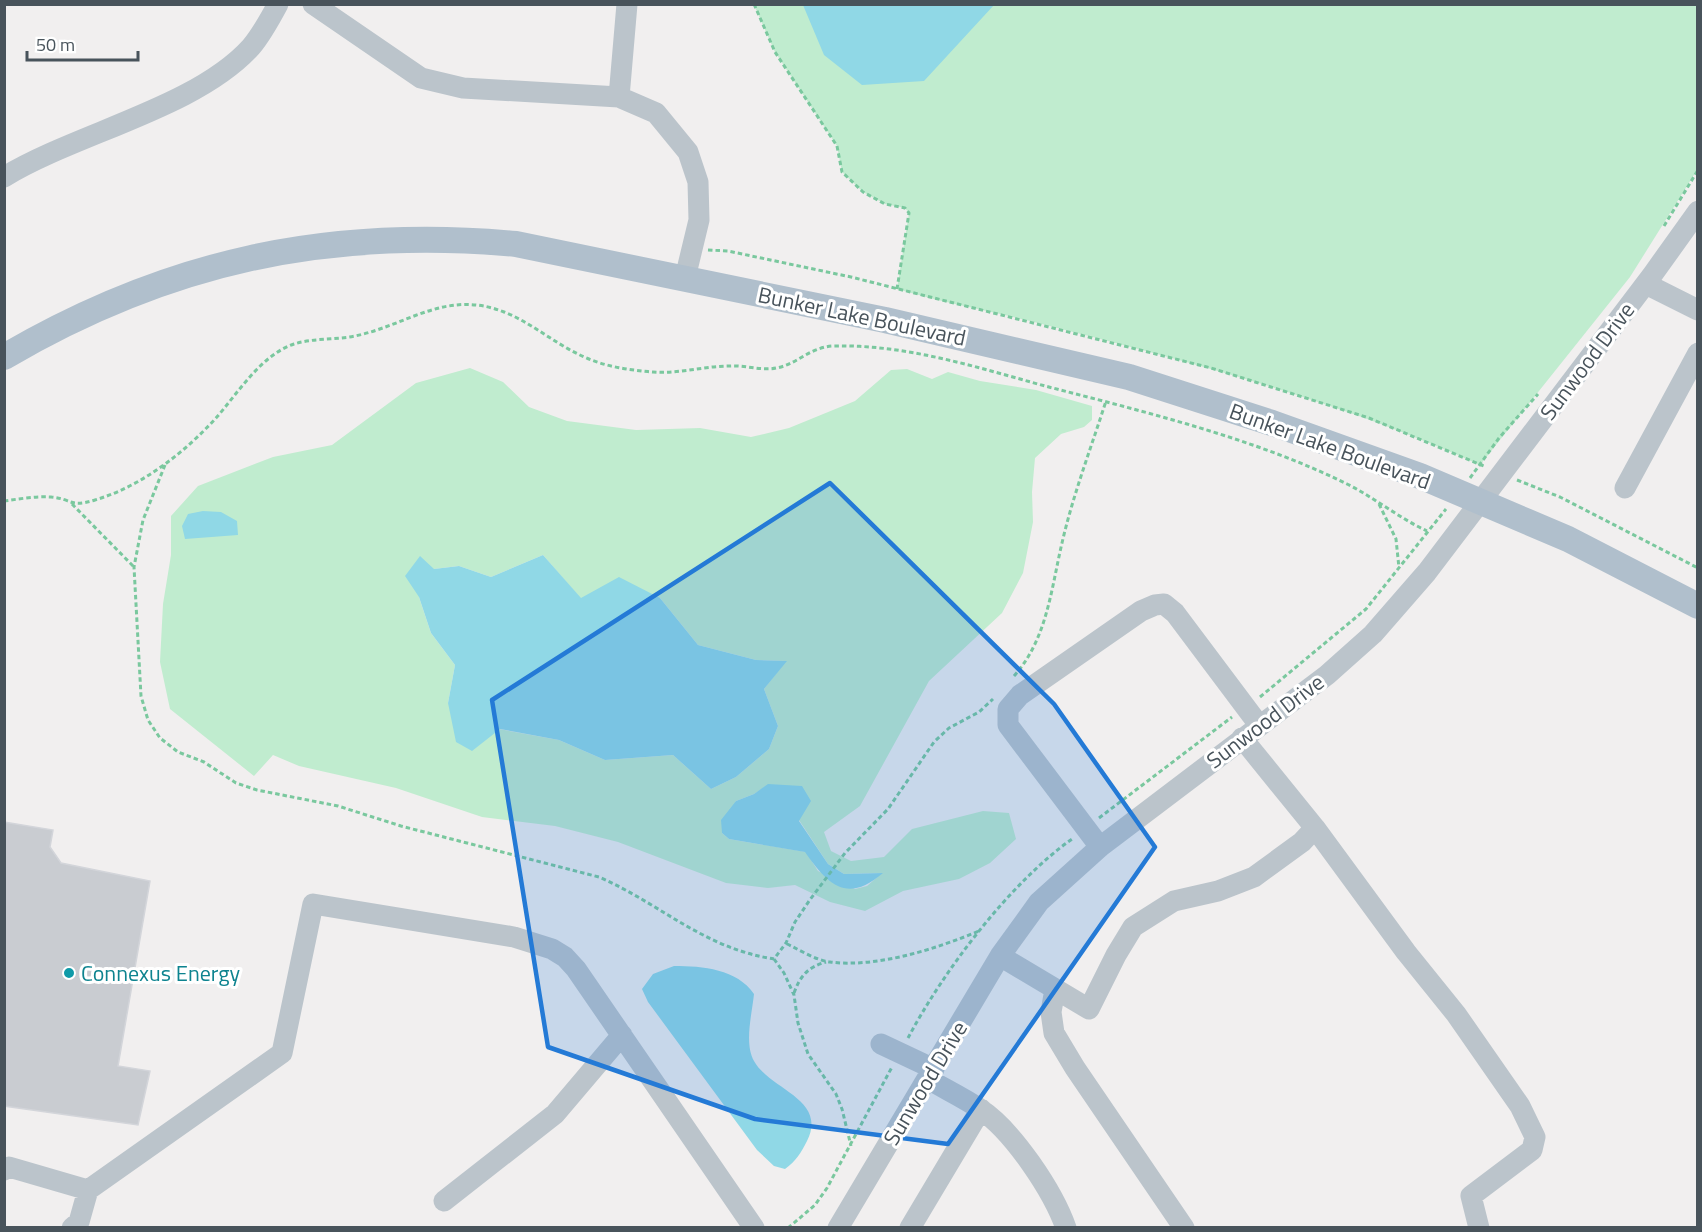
<svg xmlns="http://www.w3.org/2000/svg" width="1702" height="1232" viewBox="0 0 1702 1232" font-family="'Titillium Web',sans-serif">
<style>
.green{fill:#c0eccf;fill-rule:evenodd}
.water{fill:#90d8e6}
.building{fill:#c9ccd1;stroke:#d3d5da;stroke-width:1.5}
.lines{fill:none;stroke-linecap:round;stroke-linejoin:round}
.path{stroke:#7ac89e;stroke-width:3;stroke-dasharray:4.5 3;stroke-linecap:butt}
.minor{stroke:#bbc4cb;stroke-width:21}
.major{stroke:#b0bfcc;stroke-width:26}
.marked{fill:#247ad6;fill-opacity:0.2;stroke:#247ad6;stroke-width:4.5;stroke-linejoin:round}
.culture-dot{fill:#0f9aa8;stroke:#fff;stroke-width:2}
.labels{text-anchor:middle;stroke-width:6;stroke-linejoin:round;paint-order:stroke}
.street-label{font-size:22px;fill:#48535b;stroke:#fff}
.culture-label{font-size:22px;fill:#0d838f;stroke:#fff;text-anchor:start}
</style>
<rect width="100%" height="100%" fill="#f1efef"/>
<path class="green" d="M754 5H1697V170L1630 277 1480 465C1336 399 1183 360 1030 321 985 310 941 302 897 289L909 213 905 208 885 204 863 192 842 172 837 146 775 52Z
M470 368 503 382 529 407 567 421 636 430 700 428 751 437 789 428 855 401 891 370 907 369 932 379 948 372 980 381 1036 390 1092 406V420L1084 427 1061 434 1035 458 1032 492 1033 522 1023 573 1002 613 929 681 860 806 824 832 831 851 851 861 884 857 912 829 983 811 1009 813 1016 839 990 863 959 879 903 891 865 911 830 902 795 885 768 888 726 883 618 842 555 826 482 817 396 788 299 766 273 755 254 776 170 709 160 662 163 604 171 555V516L198 486 273 457 332 445 416 383ZM543 555 581 599 660 598 698 645 756 660 786 661 764 689 778 726 769 749 736 777 711 789 673 755 605 760 559 740 499 729 448 703 455 665 431 633 419 597 434 569 459 566 491 577ZM768 785 799 820 828 864 844 874 882 873 867 886 855 889 818 871 806 852 729 839 722 833 736 801 754 794Z"/>
<path class="water" d="M803 5V4L994 5 924 81 862 85 824 55Z
M203 511 221 512 237 521 238 535 185 539 182 526 188 514Z
M543 555 581 598 619 577 660 598 698 645 756 660 787 661 764 689 778 726 769 749 736 777 711 789 673 755 605 760 559 740 500 729 472 751 456 742 448 703 455 665 431 633 419 597 405 576 420 556 434 569 459 566 491 577Z
M768 784 802 786 811 801 799 821 828 864 844 874 883 873C847 904 828 885 805 852L729 839 722 833 721 820 736 801 754 794Z
M674 966C703 966 737 969 754 994 752 1014 744 1043 754 1061 770 1090 828 1099 807 1141 801 1153 796 1161 785 1169L774 1166 757 1150 648 1002 642 989 653 974Z"/>
<path class="building" d="M4 822 53 830 50 847 61 863 150 881 118 1066 150 1071 138 1125 4 1106Z"/>
<g class="lines">
<path class="path" d="M754 4 775 52 837 146 842 172 863 192 885 204 905 208 909 213 897 289
M1664 226 1698 170
M708 250 728 251 851 277 1211 368 1369 418 1486 467
M165 465 143 520 134 567 141 696 148 720 160 738 178 752 204 762 236 783 257 790 338 806 401 826 599 877C661 904 703 948 774 959L786 943 795 922 809 901 845 853 888 809 934 742 949 728 979 712 993 699
M1470 478 1499 438 1538 394
M1517 480 1560 497 1698 568
M4 501C19 499 36 496 51 497 73 499 69 508 95 500 142 486 184 453 216 418 238 393 261 355 294 344 313 338 335 340 355 336 408 325 446 289 504 312 530 322 553 342 578 354 601 366 627 370 653 372 679 374 704 366 730 366 745 365 761 371 776 368 796 365 810 347 833 346 905 344 976 367 1045 386 1145 412 1254 438 1347 484 1375 498 1399 518 1427 531
M72 504 134 567
M1379 504 1396 539 1399 568
M1014 676C1047 639 1051 590 1062 543 1073 495 1091 448 1106 401
M1260 697 1366 609 1446 509
M1099 818 1232 717
M787 944C800 950 815 960 830 962 877 968 936 949 979 931
M774 959 784 973 794 995 798 1023 808 1054 836 1094 842 1109 851 1146
M794 993C800 976 808 967 826 962
M908 1038C944 970 1010 883 1072 839
M788 1228 815 1205 827 1188 892 1067"/>
<path class="minor" d="M313 4 421 78 463 88 619 97 656 113 688 152 698 182 699 220 685 278
M619 97 627 4
M4 177C76 133 196 108 251 47 262 34 270 19 278 4
M1646 284 1698 310
M1625 488 1698 353
M1315 828 1406 952 1456 1014 1520 1106 1535 1137 1532 1150 1471 1196 1479 1228
M1100 847 1008 725V709L1020 695 1141 611 1155 605 1164 604 1175 613 1259 725
M1000 956 1089 1009 1116 955 1133 927 1174 901 1218 891 1254 877 1302 842 1315 828 1242 738
M1055 989 1051 1012 1054 1033 1075 1068 1184 1228
M881 1044 934 1069
M928 1079C945 1089 964 1098 980 1109 1013 1131 1053 1191 1066 1228
M4 1170 9 1167 88 1190 282 1053 313 904 514 937 552 949 565 957 576 969 754 1228
M444 1201 555 1114 622 1035
M72 1228 79 1222 88 1190
M838 1228 1000 956 1039 902 1100 847 1327 675 1373 634 1427 572 1653 274 1698 211
M910 1228 981 1109"/>
<path class="major" d="M4 357C168 261 327 227 516 244L885 320 1129 377 1272 423 1420 476 1568 539 1698 606"/>
</g>
<path class="marked" d="M830 483 1054 704 1155 847 948 1144 755 1119 548 1047 492 700Z"/>
<circle class="culture-dot" cx="69" cy="973" r="6"/>
<g class="labels">
<g class="street-label">
<text transform="translate(862 316) rotate(12)" y="8">Bunker Lake Boulevard</text>
<text transform="translate(1587 361) rotate(-53)" y="8">Sunwood Drive</text>
<text transform="translate(1330 446) rotate(20)" y="8">Bunker Lake Boulevard</text>
<text transform="translate(1265 721) rotate(-37)" y="8">Sunwood Drive</text>
<text transform="translate(925 1083) rotate(-59)" y="8">Sunwood Drive</text>
</g>
<g class="culture-label">
<text x="81" y="981">Connexus Energy</text>
</g>
</g>
<rect width="1702" height="1232" fill="none" stroke="#48535b" stroke-width="12"/>
<path d="M27 51v9h111v-9" fill="none" stroke="#48535b" stroke-width="3"/>
<text x="36" y="51" font-size="18" fill="#48535b" stroke="#ffffff" stroke-width="4.5" paint-order="stroke">50 m</text>
</svg>
